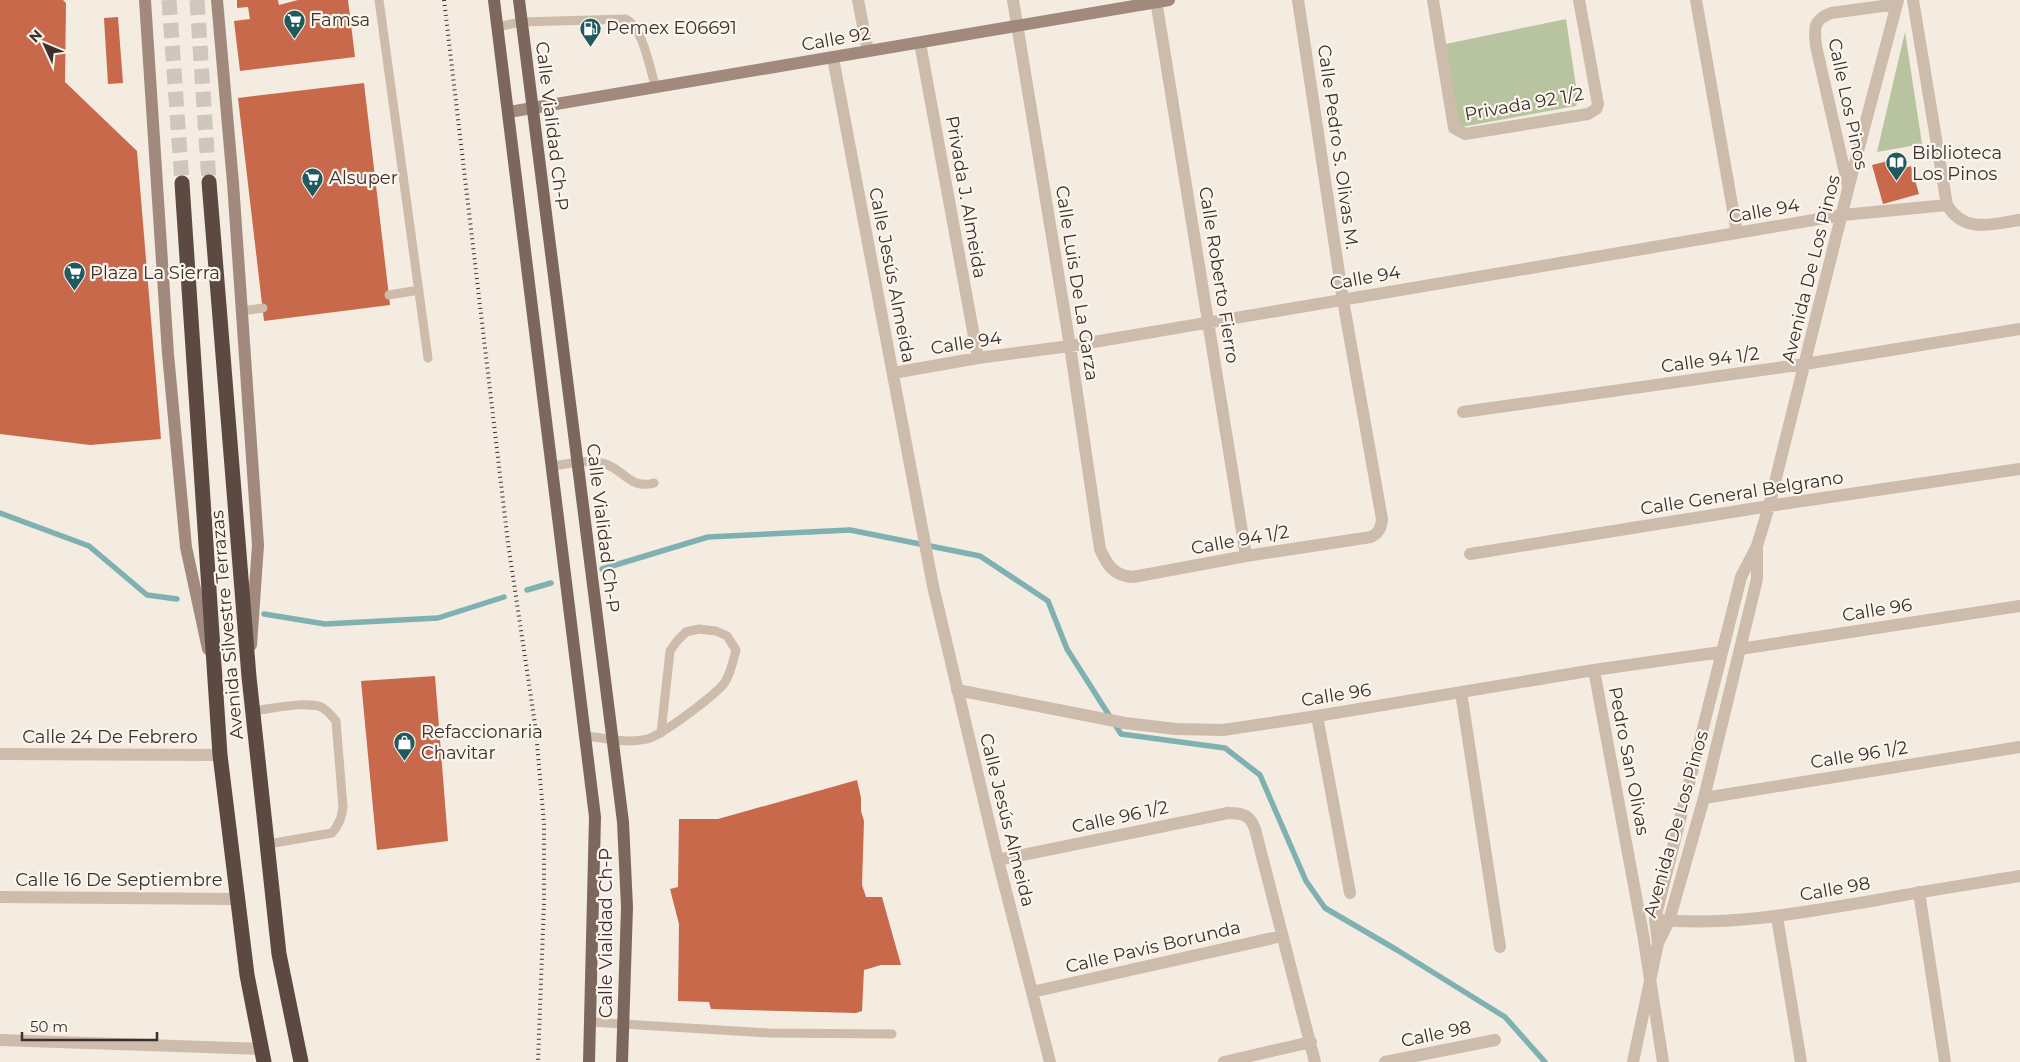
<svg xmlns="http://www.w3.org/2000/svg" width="2020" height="1062" viewBox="0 0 2020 1062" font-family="Montserrat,sans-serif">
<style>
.green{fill:#b8c4a0}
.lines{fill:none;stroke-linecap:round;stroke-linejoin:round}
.stream{stroke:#7fb0b2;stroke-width:5.5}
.building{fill:#c8694b}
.highway-tunnel{stroke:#cfc6bd;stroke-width:15;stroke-dasharray:15 8;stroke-linecap:butt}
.lane{stroke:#cdbbac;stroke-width:9}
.street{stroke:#cdbbac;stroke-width:12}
.secondary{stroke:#a18a7d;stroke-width:12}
.primary{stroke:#7d675c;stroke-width:12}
.highway{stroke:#5c4a42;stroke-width:15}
.rail{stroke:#3b302b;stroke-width:4;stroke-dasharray:1 4;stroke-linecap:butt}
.labels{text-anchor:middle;stroke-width:4.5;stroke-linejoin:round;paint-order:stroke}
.poi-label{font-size:18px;fill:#3b302b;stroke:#fbf5ee;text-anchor:start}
.street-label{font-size:18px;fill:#3b302b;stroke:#fbf5ee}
</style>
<rect width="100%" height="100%" fill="#f4ebe1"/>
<path class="green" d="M1566 19 1578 100 1576 106 1461 127 1458 121 1446 44Z
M1905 32 1922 144 1877 152Z"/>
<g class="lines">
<path class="stream" d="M0 513 89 546 147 595 177 599
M602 569 708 537 850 530 980 556 1048 601 1067 649 1121 734 1225 748 1260 775 1306 881 1325 908 1397 950 1505 1017 1545 1062
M527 590 551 583
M264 614 325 624 438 618 504 597"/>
</g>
<path class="building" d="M0 0H63L66 3 65 82 137 151 161 439 90 445 0 434Z
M237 0H278L279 5 298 0H348L355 57 240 71 234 21 250 19 248 7 237 8Z
M118 17 123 83 108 84 104 18Z
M364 83 390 305 264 321 238 98Z
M1892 160 1895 171 1911 166 1919 194 1883 204 1872 165Z
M435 676 448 841 377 850 361 681Z
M857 780 861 798V811L864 821 862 885 866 897H882L901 965H881L864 970 862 1011 856 1013 711 1009 709 1002 678 1001 679 924 670 889 678 887 679 819H718Z"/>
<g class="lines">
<path class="highway-tunnel" d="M169 0 182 183
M197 0 209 182"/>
<path class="lane" d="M379 0 428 358
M497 27 521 22 626 19C643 27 650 70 656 88
M389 295 419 290
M241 311 263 308
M552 466C567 464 587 459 602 463 624 468 629 490 654 483
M253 711C271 709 304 701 321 707 327 710 332 716 336 721L343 807C342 818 339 825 332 833L268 844
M586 736C605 738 628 744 647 739 661 736 717 694 725 682 731 672 733 661 736 650L727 636 716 631 699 629 686 632 677 641 670 651 661 733
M591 1022 769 1033 892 1034"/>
<path class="street" d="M858 0 868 51
M1013 0 1070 346 1100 549C1107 565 1114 576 1133 577L1246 556 1371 537C1379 533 1381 528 1382 519L1343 300 1298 0
M1156 0 1246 556
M1433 0 1454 128 1465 134 1588 114 1596 109 1598 104 1579 0
M1696 0 1737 233
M1913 0 1947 205C1964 234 1992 224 2020 220
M920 43 978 358
M833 58 933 586 998 860 1050 1062
M1848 186 1816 46C1814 28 1813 20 1831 13L1897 4
M893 373 978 358 1070 346 1843 215 1947 205
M1463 412 1805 364 2020 329
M1470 554 1769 506 2020 469
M1740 649 2020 606
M1594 670 1643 934 1663 1062
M957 690 1125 723 1176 729 1223 730 1317 716 1594 670 1721 652
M1461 692 1500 947
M1317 716 1350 893
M0 754 220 755
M1704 798 2020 747
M998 860 1228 813C1243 813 1250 815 1255 829L1315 1062
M1919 892 1945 1062
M0 897 237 899
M1777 917 1801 1062
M1661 920C1734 926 1805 912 1877 900 1924 891 1972 884 2020 876
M1658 943 1655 919 1741 577 1757 546 1769 506 1848 189 1898 0
M1032 992 1282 936
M0 1040 261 1049
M1224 1062 1311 1042
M1385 1062 1495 1040
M1633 1062 1658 943 1669 921 1704 798 1740 649 1757 579V549"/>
<path class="secondary" d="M145 0 168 354 186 547 208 649
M217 0 233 183 258 545 251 645
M509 112 1169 0"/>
<path class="primary" d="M494 0 595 817 589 1062
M519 0 623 822 627 907 622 1062"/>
<path class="highway" d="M209 182 249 677 279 954 301 1062
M182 183 220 755 247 975 264 1062"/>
<path class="rail" d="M444 0 508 543 536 731 544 824V902L538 1062"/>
</g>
<defs>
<symbol id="supermarket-pin" viewBox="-11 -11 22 30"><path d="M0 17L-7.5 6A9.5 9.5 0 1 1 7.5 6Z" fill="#1f5a5e" stroke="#fbf5ee"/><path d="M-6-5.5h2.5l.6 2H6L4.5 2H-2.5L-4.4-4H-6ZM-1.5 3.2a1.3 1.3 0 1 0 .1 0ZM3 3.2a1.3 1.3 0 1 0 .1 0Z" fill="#fff"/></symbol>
<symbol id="fuel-pin" viewBox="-11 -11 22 30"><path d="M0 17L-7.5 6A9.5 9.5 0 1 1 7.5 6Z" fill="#1f5a5e" stroke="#fbf5ee"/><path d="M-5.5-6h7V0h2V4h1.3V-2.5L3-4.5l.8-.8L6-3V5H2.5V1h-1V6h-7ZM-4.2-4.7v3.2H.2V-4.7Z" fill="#fff"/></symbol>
<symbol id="library-pin" viewBox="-11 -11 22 30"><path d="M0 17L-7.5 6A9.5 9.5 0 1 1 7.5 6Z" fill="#1f5a5e" stroke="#fbf5ee"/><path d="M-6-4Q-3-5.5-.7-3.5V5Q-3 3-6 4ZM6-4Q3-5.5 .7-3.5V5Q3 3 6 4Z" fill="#fff"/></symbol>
<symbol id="shop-pin" viewBox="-11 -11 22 30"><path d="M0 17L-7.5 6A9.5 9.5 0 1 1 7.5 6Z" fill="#1f5a5e" stroke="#fbf5ee"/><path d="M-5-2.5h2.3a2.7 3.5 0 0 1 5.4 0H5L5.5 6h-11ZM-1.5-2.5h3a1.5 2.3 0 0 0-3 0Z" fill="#fff"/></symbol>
</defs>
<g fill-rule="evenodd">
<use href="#supermarket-pin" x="282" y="8" width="25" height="34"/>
<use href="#fuel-pin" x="578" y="16" width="25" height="34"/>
<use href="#library-pin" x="1884" y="150" width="25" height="34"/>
<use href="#supermarket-pin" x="300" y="166" width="25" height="34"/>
<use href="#supermarket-pin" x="62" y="260" width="25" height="34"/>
<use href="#shop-pin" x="392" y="730" width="25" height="34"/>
</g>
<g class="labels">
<g class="poi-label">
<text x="310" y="26">Famsa</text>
<text x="606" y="34">Pemex E06691</text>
<text x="1912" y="159">Biblioteca<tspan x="1912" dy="21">Los Pinos</tspan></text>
<text x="329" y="184">Alsuper</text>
<text x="90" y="279">Plaza La Sierra</text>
<text x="421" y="738">Refaccionaria<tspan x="421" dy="21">Chavitar</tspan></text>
</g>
<g class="street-label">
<text transform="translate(836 39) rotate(-10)" y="6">Calle 92</text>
<text transform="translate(1524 104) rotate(-10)" y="6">Privada 92 1/2</text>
<text transform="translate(1848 104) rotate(78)" y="6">Calle Los Pinos</text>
<text transform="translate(552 126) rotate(83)" y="6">Calle Vialidad Ch-P</text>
<text transform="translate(1338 147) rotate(82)" y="6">Calle Pedro S. Olivas M.</text>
<text transform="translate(966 197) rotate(80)" y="6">Privada J. Almeida</text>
<text transform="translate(1764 211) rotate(-10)" y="6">Calle 94</text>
<text transform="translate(1811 269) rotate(-76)" y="6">Avenida De Los Pinos</text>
<text transform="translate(892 275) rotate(79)" y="6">Calle Jesús Almeida</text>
<text transform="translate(1219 275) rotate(81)" y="6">Calle Roberto Fierro</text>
<text transform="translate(1365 278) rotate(-10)" y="6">Calle 94</text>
<text transform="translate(1077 283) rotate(81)" y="6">Calle Luis De La Garza</text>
<text transform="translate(966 343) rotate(-9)" y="6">Calle 94</text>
<text transform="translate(1710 360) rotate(-8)" y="6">Calle 94 1/2</text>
<text transform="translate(1742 493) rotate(-9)" y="6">Calle General Belgrano</text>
<text transform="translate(603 528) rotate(83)" y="6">Calle Vialidad Ch-P</text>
<text transform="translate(1240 540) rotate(-10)" y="6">Calle 94 1/2</text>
<text transform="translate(1877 610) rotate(-9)" y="6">Calle 96</text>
<text transform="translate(227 625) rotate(-95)" y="6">Avenida Silvestre Terrazas</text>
<text transform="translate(1336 695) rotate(-9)" y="6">Calle 96</text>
<text x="110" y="743">Calle 24 De Febrero</text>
<text transform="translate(1859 755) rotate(-9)" y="6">Calle 96 1/2</text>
<text transform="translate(1629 761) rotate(79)" y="6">Pedro San Olivas</text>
<text transform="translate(1120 817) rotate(-12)" y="6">Calle 96 1/2</text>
<text transform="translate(1007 820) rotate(76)" y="6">Calle Jesús Almeida</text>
<text transform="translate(1676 824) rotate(-74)" y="6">Avenida De Los Pinos</text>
<text x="119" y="886">Calle 16 De Septiembre</text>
<text transform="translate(1835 889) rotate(-10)" y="6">Calle 98</text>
<text transform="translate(606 933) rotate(-90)" y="6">Calle Vialidad Ch-P</text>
<text transform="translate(1153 947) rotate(-13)" y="6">Calle Pavis Borunda</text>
<text transform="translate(1436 1034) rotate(-12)" y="6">Calle 98</text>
</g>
</g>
<g transform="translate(45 45) rotate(314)" stroke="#fbf5ee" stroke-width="4" paint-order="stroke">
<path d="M0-4L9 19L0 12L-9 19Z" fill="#3b302b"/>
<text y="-8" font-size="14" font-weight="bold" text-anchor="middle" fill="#3b302b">N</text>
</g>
<path d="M22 1032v8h135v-8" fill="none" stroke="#3b302b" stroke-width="2.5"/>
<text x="30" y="1032" font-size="15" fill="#3b302b" stroke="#fbf5ee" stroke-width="4" paint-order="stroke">50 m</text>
</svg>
